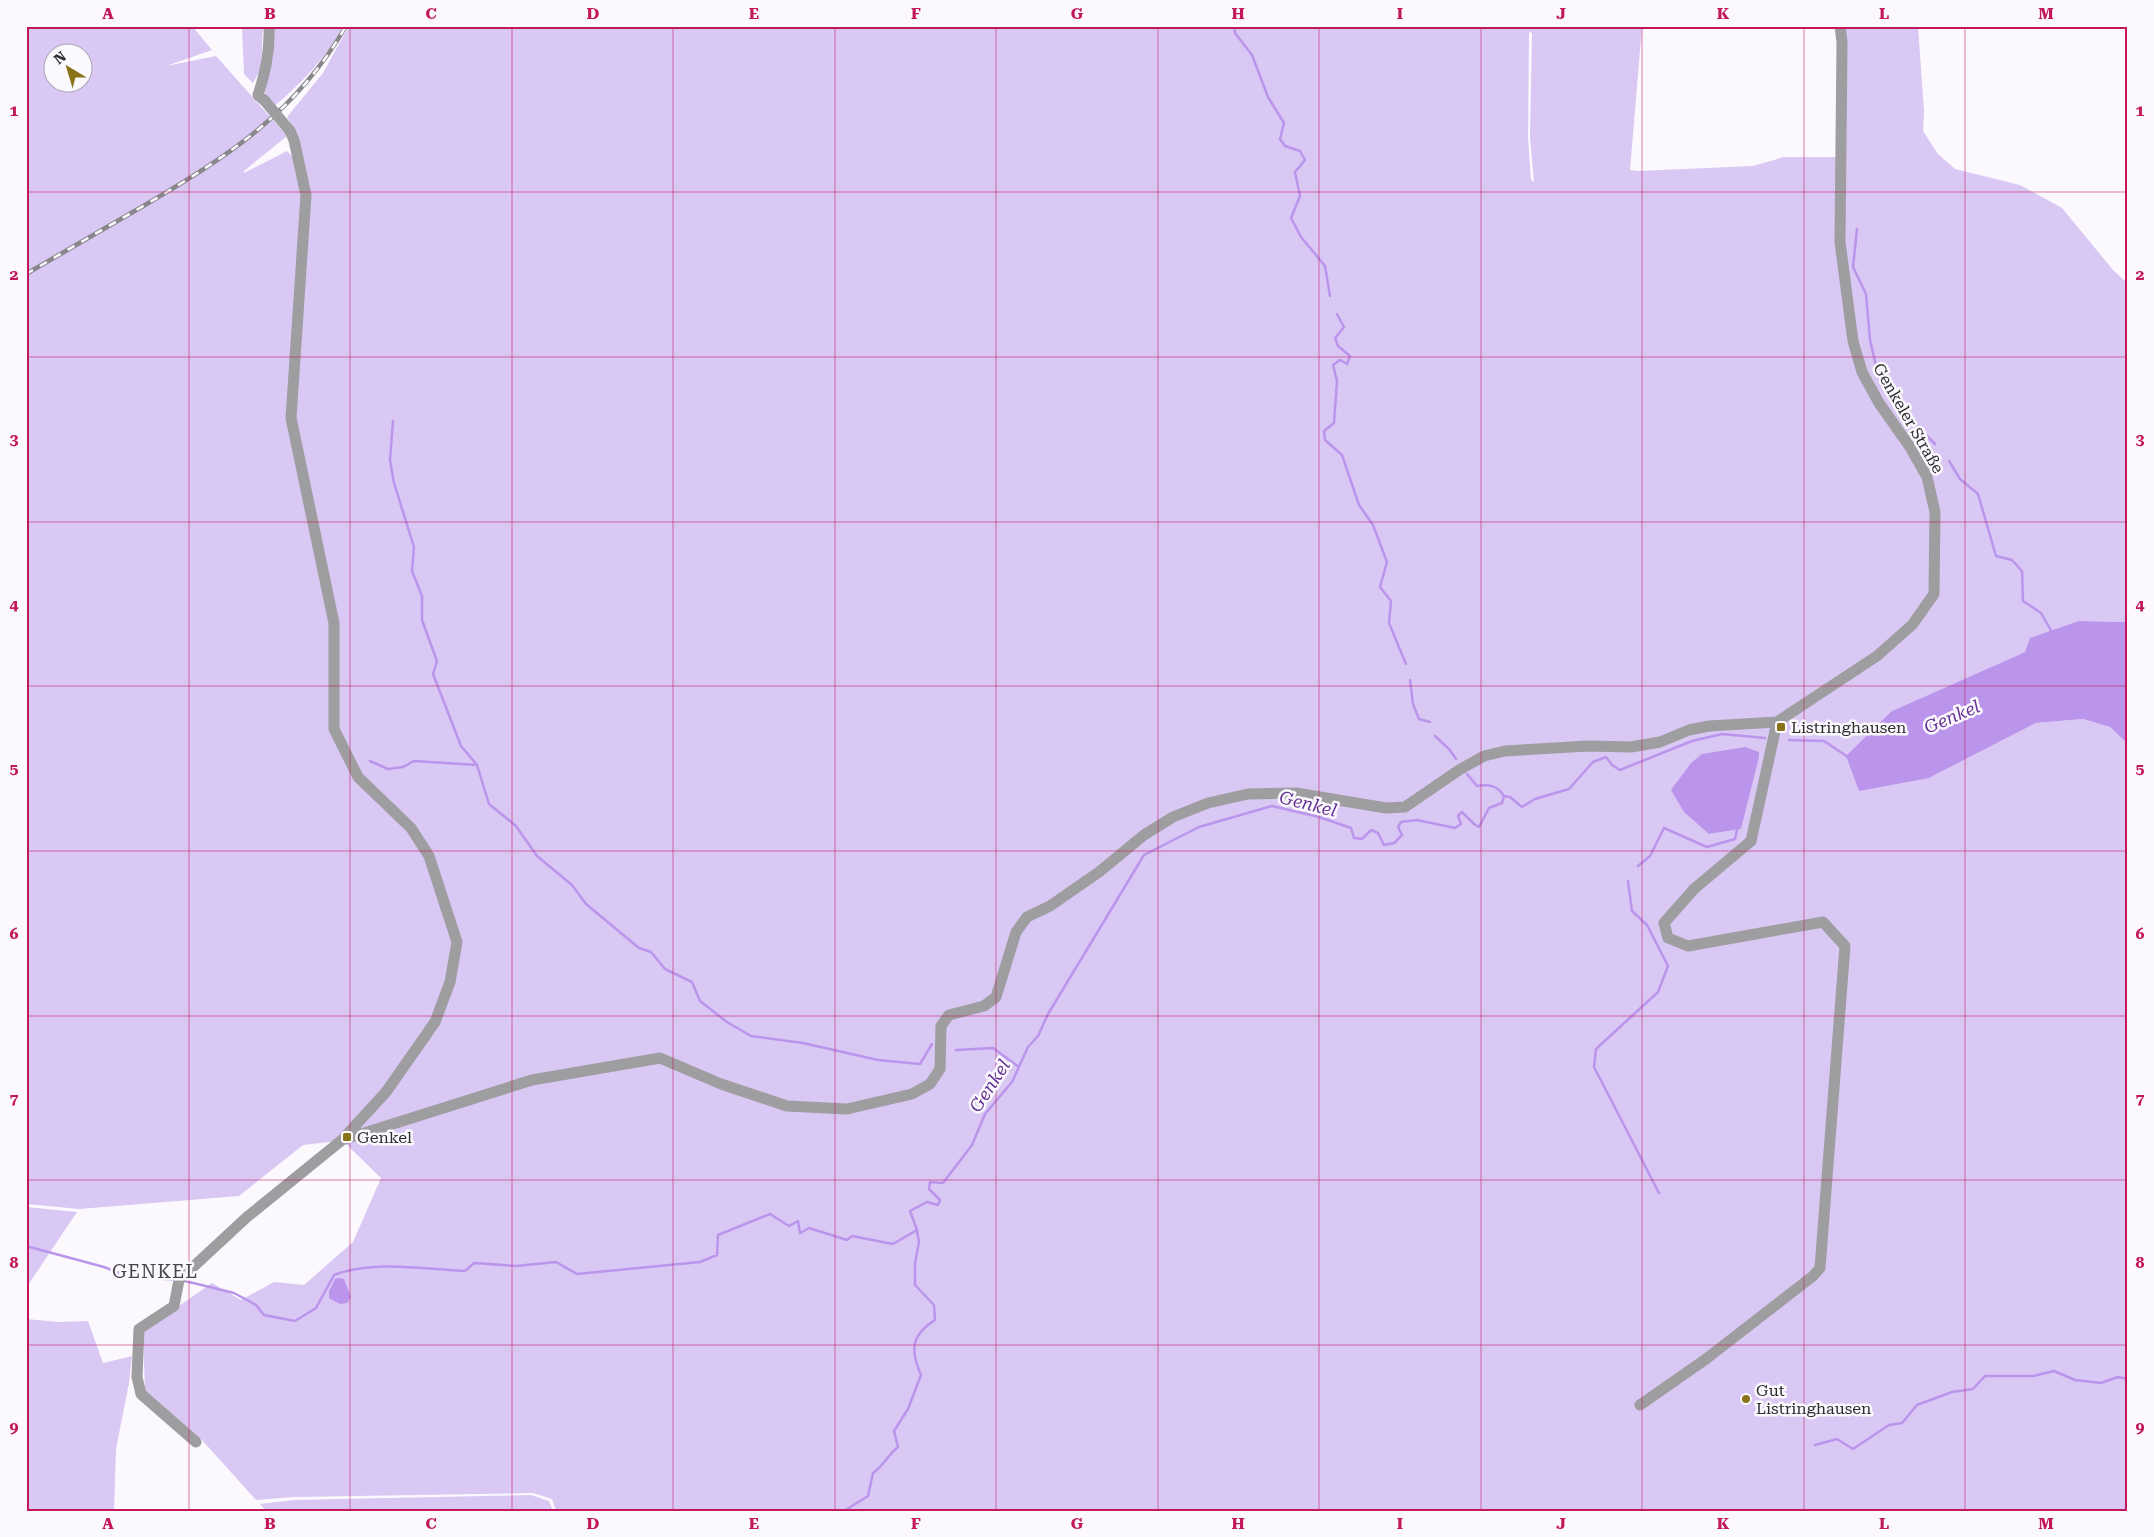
<svg xmlns="http://www.w3.org/2000/svg" width="2154" height="1537" viewBox="0 0 2154 1537" font-family="'Roboto Serif',serif">
<style>
.green{fill:#d9c7f4;fill-rule:evenodd}
.water{fill:#bb95ec}
.lines{fill:none;stroke-linecap:round;stroke-linejoin:round}
.stream{stroke:#bb95ec;stroke-width:2.5}
.minor{stroke:#9e9d9f;stroke-width:11}
.rail-casing{stroke:#888789;stroke-width:4.5}
.rail{stroke:#fbf9fd;stroke-width:2.5;stroke-dasharray:8;stroke-linecap:butt}
.minor-bridge{stroke:#9e9d9f;stroke-width:11}
.grid{fill:none;stroke:#c2185b;stroke-width:1;stroke-opacity:0.55}
.poi-dot{fill:#8a7316;stroke:#fbf9fd;stroke-width:2}
.labels{text-anchor:middle;stroke-width:5;stroke-linejoin:round;paint-order:stroke}
.street-label{font-size:16px;fill:#2e2e2f;stroke:#fbf9fd}
.poi-label{font-size:16px;fill:#2e2e2f;stroke:#fbf9fd;text-anchor:start}
.water-label{font-size:18px;font-style:italic;fill:#643295;stroke:#fbf9fd}
.quarter-label{font-size:19px;letter-spacing:1px;fill:#48464a;stroke:#fbf9fd}
.neatline{fill:none;stroke:#c2185b;stroke-width:2}
.grid-label{font-size:16px;text-anchor:middle;font-weight:bold;fill:#c2185b}
</style>
<rect width="100%" height="100%" fill="#fbf9fd"/>
<path class="green" d="M26 26H192L212 50 166 66 216 56 287 136 244 171V173L287 151 292 156 304 195 288 418 332 623 333 731 357 779 391 809 427 857 455 942 448 982 433 1021 384 1091 338 1141 303 1145 239 1196 79 1209 26 1204ZM52 52H82V82H52Z
M242 26H263L261 69 253 83 244 74Z
M271 26H343C327 57 299 86 272 108L264 97 272 43Z
M349 26H1642L1630 170 1638 171 1753 166 1784 157H1842L1843 26H1918L1924 112 1923 131 1938 154 1955 169 2020 185 2062 208 2113 270 2128 284V622L2079 621 2025 652 1892 711 1929 778 2036 723 2083 719 2110 727 2128 744V1511H556L552 1499 533 1493 293 1497 256 1500 202 1440 145 1391 143 1331 212 1283 241 1300 274 1282 304 1285 353 1242 381 1178 343 1141 532 1081 660 1059 786 1107H848L789 1104 661 1056 531 1079 345 1138 437 1021 459 940 430 855 360 777 337 728 336 625 293 418 308 197 298 136 287 117 323 73ZM1529 32 1532 33 1530 137 1534 182 1531 180 1528 138ZM1759 752 1741 829 1709 834Z
M26 1207 77 1212 26 1288Z
M26 1319 59 1322 88 1321 103 1363 132 1356 129 1383 116 1449 114 1511H26Z
M531 1495 549 1501 553 1511H266L260 1504 294 1500Z"/>
<path class="water" d="M2079 621 2128 622V744L2110 727 2083 719 2036 723 1929 778 1859 791 1846 756 1892 711 2025 652 2030 638Z
M1745 747 1759 752V757L1741 829 1709 834 1684 812 1671 790 1691 763 1702 754Z
M339 1278 344 1279 351 1297 347 1303 340 1304 329 1298V1291L335 1279Z"/>
<g class="lines">
<path class="stream" d="M1234 26 1235 33 1252 55 1268 97 1284 123 1280 139 1285 146 1300 151 1305 160 1295 172 1300 196 1291 218 1301 237 1325 266 1330 296
M1857 229 1853 267 1866 294 1870 340 1880 383 1901 410 1935 444
M1337 314 1344 327 1335 338 1338 346 1350 356 1347 364 1340 360 1333 365 1337 381 1334 423 1324 431 1325 440 1342 455 1359 505 1373 525 1387 562 1380 587 1391 601 1389 623 1406 664
M393 421 390 460 394 483 414 547 412 571 422 596V620L437 661 433 674 461 746 477 765 489 804 516 826 537 856 572 885 586 904 639 948 651 952 665 969 692 982 700 1001 727 1022 751 1036 803 1043 878 1060 920 1064 932 1044
M1949 461 1960 479 1978 494 1996 556 2012 560 2022 571 2023 601 2041 613 2053 634
M1410 680 1413 704 1419 719 1430 722
M1435 736 1449 749 1456 759
M1789 740 1824 741 1848 757
M370 761 388 769 403 767 414 761 477 765
M1467 774 1477 786C1488 784 1497 785 1504 796
M1638 866 1650 856 1664 828 1707 847 1735 839 1737 830
M1628 881 1632 911 1647 925 1668 966 1658 992 1596 1049 1594 1067 1659 1193
M956 1050 993 1048 1019 1067
M26 1246 104 1267 127 1276 175 1280
M185 1281 234 1293 256 1305 264 1315 295 1321 316 1308 334 1275C374 1260 423 1269 465 1271L474 1263 516 1266 556 1262 577 1274 700 1262 717 1255 718 1235 770 1214 789 1226 798 1221 800 1233 809 1228 847 1240 852 1236 893 1244 917 1230 910 1211 927 1202 938 1205 940 1200 929 1189 930 1182 943 1183 972 1145 985 1114 1012 1082 1028 1047 1038 1036 1048 1014 1144 855 1199 827 1272 806 1319 817 1351 828 1354 838 1362 839 1371 830 1378 833 1384 845 1394 843 1402 835 1398 827 1401 822 1417 820 1455 828 1461 824 1458 816 1462 812 1474 824 1479 827 1489 808 1502 803 1504 796 1510 797 1522 807 1535 799 1569 789 1593 762 1606 757 1612 765 1620 770 1692 741 1722 734 1765 738
M1815 1445 1837 1439 1853 1449 1889 1425 1902 1423 1917 1405 1952 1392 1973 1389 1985 1376H2033L2054 1371 2075 1380 2101 1383 2118 1377 2128 1379
M844 1511 868 1496 873 1473C884 1465 888 1455 898 1447L894 1431 908 1409 921 1375C910 1350 911 1335 935 1320L934 1305 915 1285V1263L919 1242 917 1231"/>
<path class="minor" d="M265 101 258 95C266 72 270 51 269 26
M1777 722 1877 656 1912 625 1934 594 1935 512 1927 477 1910 447 1879 403 1862 372 1853 341 1840 242 1842 42 1840 26
M342 1140 532 1080 660 1058 721 1084 787 1106 847 1109 912 1094 930 1084 940 1069 941 1026 949 1015 984 1006 996 997 1016 932 1027 917 1050 906 1099 872 1144 835 1173 817 1208 803 1248 794 1296 793 1386 808 1405 807 1459 770 1484 756 1505 751 1588 746 1631 747 1660 742 1689 730 1709 726 1777 722
M1640 1405 1706 1359 1813 1276 1820 1268 1845 946 1823 922 1688 946 1668 938 1664 923 1694 889 1751 841 1777 722
M196 1442 141 1394 137 1377 139 1329 174 1306 179 1280 247 1217 342 1140 386 1092 435 1022 450 982 457 942 429 856 411 828 358 777 334 729V623L291 418 306 195 294 140 290 131"/>
<defs>
<path id="rail" d="M26 274C66 251 105 228 145 205 228 156 296 113 346 26"/>
</defs>
<use href="#rail" class="rail-casing"/>
<use href="#rail" class="rail"/>
<path class="minor-bridge" d="M265 101 290 131"/>
</g>
<path class="grid" d="M189 26V1511M350 26V1511M512 26V1511M673 26V1511M835 26V1511M996 26V1511M1158 26V1511M1319 26V1511M1481 26V1511M1642 26V1511M1804 26V1511M1965 26V1511M26 192H2128M26 357H2128M26 522H2128M26 686H2128M26 851H2128M26 1016H2128M26 1180H2128M26 1345H2128"/>
<g class="poi-dot">
<rect x="1776" y="722" width="10" height="10" rx="2.5"/>
<rect x="342" y="1132" width="10" height="10" rx="2.5"/>
<circle cx="1746" cy="1399" r="5"/>
</g>
<g class="labels">
<g class="street-label">
<text transform="translate(1909 418) rotate(60)" y="6">Genkeler Straße</text>
</g>
<g class="poi-label">
<text x="1791" y="733">Listringhausen</text>
<text x="357" y="1143">Genkel</text>
<text x="1756" y="1396">Gut<tspan x="1756" dy="18">Listringhausen</tspan></text>
</g>
<g class="water-label">
<text transform="translate(1952 717) rotate(-23)" y="6">Genkel</text>
<text transform="translate(1308 804) rotate(14)" y="6">Genkel</text>
<text transform="translate(990 1086) rotate(-57)" y="6">Genkel</text>
</g>
<g class="quarter-label">
<text x="155" y="1278">GENKEL</text>
</g>
</g>
<rect width="2154" height="1537" fill="none" stroke="#fbf9fd" stroke-width="55"/>
<g transform="translate(68 68) rotate(322)"><circle r="24" fill="#fbf9fd" stroke="#a9a8ab"/>
<path d="M0-4L9 19L0 12L-9 19Z" fill="#8a7316"/>
<text y="-8" font-size="14" font-weight="bold" text-anchor="middle" fill="#2e2e2f">N</text>
</g>
<rect x="28" y="28" width="2098" height="1482" class="neatline"/>
<g class="grid-label">
<text x="108" y="19">A</text>
<text x="270" y="19">B</text>
<text x="431" y="19">C</text>
<text x="593" y="19">D</text>
<text x="754" y="19">E</text>
<text x="916" y="19">F</text>
<text x="1077" y="19">G</text>
<text x="1238" y="19">H</text>
<text x="1400" y="19">I</text>
<text x="1561" y="19">J</text>
<text x="1723" y="19">K</text>
<text x="1884" y="19">L</text>
<text x="2046" y="19">M</text>
<text x="14" y="116">1</text>
<text x="2140" y="116">1</text>
<text x="14" y="280">2</text>
<text x="2140" y="280">2</text>
<text x="14" y="445">3</text>
<text x="2140" y="445">3</text>
<text x="14" y="610">4</text>
<text x="2140" y="610">4</text>
<text x="14" y="774">5</text>
<text x="2140" y="774">5</text>
<text x="14" y="939">6</text>
<text x="2140" y="939">6</text>
<text x="14" y="1104">7</text>
<text x="2140" y="1104">7</text>
<text x="14" y="1268">8</text>
<text x="2140" y="1268">8</text>
<text x="14" y="1433">9</text>
<text x="2140" y="1433">9</text>
<text x="108" y="1529">A</text>
<text x="270" y="1529">B</text>
<text x="431" y="1529">C</text>
<text x="593" y="1529">D</text>
<text x="754" y="1529">E</text>
<text x="916" y="1529">F</text>
<text x="1077" y="1529">G</text>
<text x="1238" y="1529">H</text>
<text x="1400" y="1529">I</text>
<text x="1561" y="1529">J</text>
<text x="1723" y="1529">K</text>
<text x="1884" y="1529">L</text>
<text x="2046" y="1529">M</text>
</g>
</svg>
